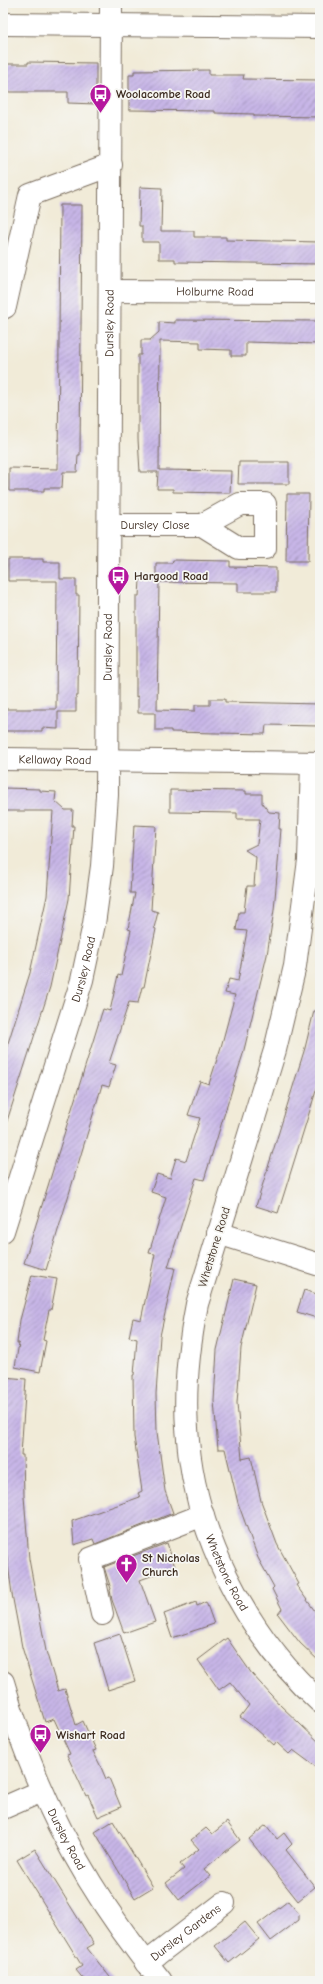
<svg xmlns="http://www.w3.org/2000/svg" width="323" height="1984" viewBox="0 0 323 1984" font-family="'Comic Neue',sans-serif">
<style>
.building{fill:url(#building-hatch)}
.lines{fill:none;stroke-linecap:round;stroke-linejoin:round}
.minor-casing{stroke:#7b6e5f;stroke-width:24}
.minor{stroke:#fff;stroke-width:22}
.labels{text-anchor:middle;stroke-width:3.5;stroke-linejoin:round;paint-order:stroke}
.poi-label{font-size:12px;font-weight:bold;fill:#3b2a1e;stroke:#f6f6f2;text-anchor:start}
.street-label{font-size:12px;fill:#3b2a1e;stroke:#f6f6f2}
</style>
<defs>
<pattern id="building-hatch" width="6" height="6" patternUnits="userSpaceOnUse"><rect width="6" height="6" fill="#c7b6e7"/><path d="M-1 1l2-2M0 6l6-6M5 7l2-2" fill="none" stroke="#a394bb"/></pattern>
</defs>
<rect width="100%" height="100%" fill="#f6f6f2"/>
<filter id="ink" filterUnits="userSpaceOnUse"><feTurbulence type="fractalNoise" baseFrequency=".025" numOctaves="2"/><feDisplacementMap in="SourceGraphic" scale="8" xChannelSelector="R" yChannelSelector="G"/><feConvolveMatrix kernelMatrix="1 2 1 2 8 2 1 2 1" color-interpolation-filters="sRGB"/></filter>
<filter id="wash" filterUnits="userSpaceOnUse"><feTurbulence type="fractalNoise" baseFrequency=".012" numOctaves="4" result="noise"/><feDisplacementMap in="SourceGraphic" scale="16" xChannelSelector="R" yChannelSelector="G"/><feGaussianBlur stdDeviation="0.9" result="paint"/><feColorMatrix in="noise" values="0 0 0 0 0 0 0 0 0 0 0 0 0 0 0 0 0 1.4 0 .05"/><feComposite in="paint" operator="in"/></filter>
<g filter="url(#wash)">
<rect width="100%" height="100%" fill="#f1ebd8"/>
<g id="blocks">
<path class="building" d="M28 62 96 63V104L68 103V92H3V64H28Z
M209 70V75H244L243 79 320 80V117L254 116V114L215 113V111L129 110V75H134V71Z
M140 187 162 188 161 231H194V237H226V240L320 242V264L175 262V259H159V242H142V226H139Z
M60 205H82L80 455H78L77 472H63L62 488H44V491H9V468L58 469Z
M175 320 320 321V344L246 342V356H231V350L200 349V342L160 341 159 470 231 471 230 493 173 492V489H157L158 472H140L138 439V355H141V340H150L159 332V322L175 323Z
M239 462H289V484H238Z
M287 494H309L308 561H286Z
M8 559H43V562H60V579H76V595H79L78 696H76V712H58V729L42 728V731H3V709H56L57 581H8Z
M173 560 230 561V567L276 568V592H238V583L159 582 157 710 195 711V705H210V699H225V702L320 704V726L266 725 265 734 171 732V730H155V713H138V696L136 697V596H139L140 580H156V563H172Z
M3 788 40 789V791L56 792 55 801 65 810H73L72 826H74L69 899 50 987 6 1124 3 1123V1059L30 973 47 896 53 811H3Z
M170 790 246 791V794H262V803L269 812 280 813 279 829H281L274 910 267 955 243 1054 204 1180 196 1178 168 1267 175 1268 160 1336 156 1394 157 1432 165 1491 173 1513 95 1544 93 1539 74 1545 72 1521 140 1497 138 1493 142 1491 134 1437 133 1375H134L137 1339 129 1337 133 1318 141 1320 155 1254 149 1253 166 1197 151 1192 157 1174 170 1178 176 1158 186 1161 200 1118 188 1115 200 1081 209 1084 221 1047 235 995 225 993 229 979 238 981 247 931 236 930 239 912H244L247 886H254L256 857 245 850 257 844 260 819H237V813L170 812Z
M134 825 156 826 151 910 158 912 154 928 156 929 144 987H142L138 1003 129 1002 109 1063 116 1065 109 1087 102 1085 46 1270 24 1263 103 1009 110 1011 118 975 121 976 131 930 128 929 135 893H130Z
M314 1011H320V1078L278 1213 256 1206 305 1048Z
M32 1275 57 1279 51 1310H49L43 1340 46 1341 40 1372 15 1367 19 1343H17L20 1320Z
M234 1279 256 1284 241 1348 237 1403 242 1459 251 1457 261 1501 277 1544 299 1584 296 1585 320 1618V1662L300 1643 278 1614 282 1609 272 1589 274 1587 258 1558 238 1503 225 1449H218L214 1401 217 1350Z
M304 1290 320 1295V1319L297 1312Z
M4 1377 26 1379 21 1455H23L24 1496 29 1559 46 1651 58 1691 65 1689 76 1725 83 1721 96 1750 93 1751 100 1765 106 1779 109 1778 121 1807 98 1817 88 1795 86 1796 67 1755 70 1754 54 1719 45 1722 22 1647 12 1594 3 1527Z
M167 1543 175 1567 140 1580 155 1622 124 1633 112 1600 110 1590 111 1589 104 1567Z
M196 1602 197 1606 206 1602 214 1624 172 1638 164 1614Z
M120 1634 135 1681 108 1690 94 1643Z
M227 1638 252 1674 280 1705 320 1743V1770L293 1750 289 1754 276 1742 274 1745 256 1729 240 1717 249 1705 230 1682 219 1690 198 1660Z
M113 1821 153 1887 135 1898 95 1832Z
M227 1822 240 1840 204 1869 210 1876 179 1900 166 1883 184 1869 180 1864 199 1849 191 1840 206 1828 212 1834Z
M266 1825 277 1839 284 1833 292 1844 286 1850 315 1887 298 1901 249 1839Z
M35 1849 94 1944 87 1948 113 1981H85L76 1970 82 1966 17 1860Z
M288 1901 299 1914V1920L271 1941 258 1924Z
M245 1922 259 1939 229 1963 215 1946Z"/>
</g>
</g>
<g filter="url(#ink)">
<use href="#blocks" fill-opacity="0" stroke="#7b6e5f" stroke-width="1"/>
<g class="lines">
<defs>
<g id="minor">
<path d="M3 24 320 27"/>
<path id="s1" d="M110 291 320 292"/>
<path d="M3 308 5 307 30 195 111 165"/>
<path d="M240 504H265V548H239L202 525Z"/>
<path id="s2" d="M109 525H202"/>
<path id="s3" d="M3 759 320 763"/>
<path id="s4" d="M312 763 309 860 295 966 275 1050 197 1304C189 1345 184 1386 187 1428 193 1531 244 1632 320 1702"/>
<path id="s5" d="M3 1231 82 980 94 924 102 866 107 795 111 3"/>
<path d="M218 1233 320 1265"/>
<path d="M102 1614 90 1559 203 1515"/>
<path id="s6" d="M3 1682C34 1792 88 1893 161 1981"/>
<path d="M3 1808 42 1791"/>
<path id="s7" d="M146 1963 224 1903"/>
</g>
</defs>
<use href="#minor" class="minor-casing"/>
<use href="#minor" class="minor"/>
</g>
</g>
<defs>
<symbol id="bus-pin" viewBox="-11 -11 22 30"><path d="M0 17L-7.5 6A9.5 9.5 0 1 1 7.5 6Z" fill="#b5179e" stroke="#f6f6f2"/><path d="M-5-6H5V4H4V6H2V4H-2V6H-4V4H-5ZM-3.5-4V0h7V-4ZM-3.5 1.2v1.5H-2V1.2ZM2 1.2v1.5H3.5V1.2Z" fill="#fff"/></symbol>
<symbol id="church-pin" viewBox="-11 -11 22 30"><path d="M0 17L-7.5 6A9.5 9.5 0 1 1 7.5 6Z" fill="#b5179e" stroke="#f6f6f2"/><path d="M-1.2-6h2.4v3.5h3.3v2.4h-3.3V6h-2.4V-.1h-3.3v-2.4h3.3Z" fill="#fff"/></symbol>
</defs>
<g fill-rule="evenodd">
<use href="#bus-pin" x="88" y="82" width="25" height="34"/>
<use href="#bus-pin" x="106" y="564" width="25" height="34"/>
<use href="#church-pin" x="114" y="1552" width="25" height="34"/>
<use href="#bus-pin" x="28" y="1722" width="25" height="34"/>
</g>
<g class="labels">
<g class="poi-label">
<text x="116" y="98">Woolacombe Road</text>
<text x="134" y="580">Hargood Road</text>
<text x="142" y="1562">St Nicholas<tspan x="142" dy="14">Church</tspan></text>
<text x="56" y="1739">Wishart Road</text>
</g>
<g class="street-label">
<text dy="4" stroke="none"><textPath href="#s1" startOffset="105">Holburne Road</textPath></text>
<text dy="4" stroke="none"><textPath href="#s5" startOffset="922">Dursley Road</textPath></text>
<text dy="4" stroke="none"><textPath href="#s2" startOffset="46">Dursley Close</textPath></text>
<text dy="4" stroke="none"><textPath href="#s5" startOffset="598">Dursley Road</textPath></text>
<text dy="4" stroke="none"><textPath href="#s3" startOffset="52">Kellaway Road</textPath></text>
<text dy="4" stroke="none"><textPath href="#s5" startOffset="274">Dursley Road</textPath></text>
<text transform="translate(214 1247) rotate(-73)" y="4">Whetstone Road</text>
<text dy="4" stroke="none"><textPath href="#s4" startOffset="832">Whetstone Road</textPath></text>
<text dy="4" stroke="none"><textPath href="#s6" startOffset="170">Dursley Road</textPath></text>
<text dy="4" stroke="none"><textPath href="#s7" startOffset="50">Dursley Gardens</textPath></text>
</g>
</g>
<rect width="323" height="1984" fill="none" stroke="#f6f6f2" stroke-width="16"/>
</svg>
